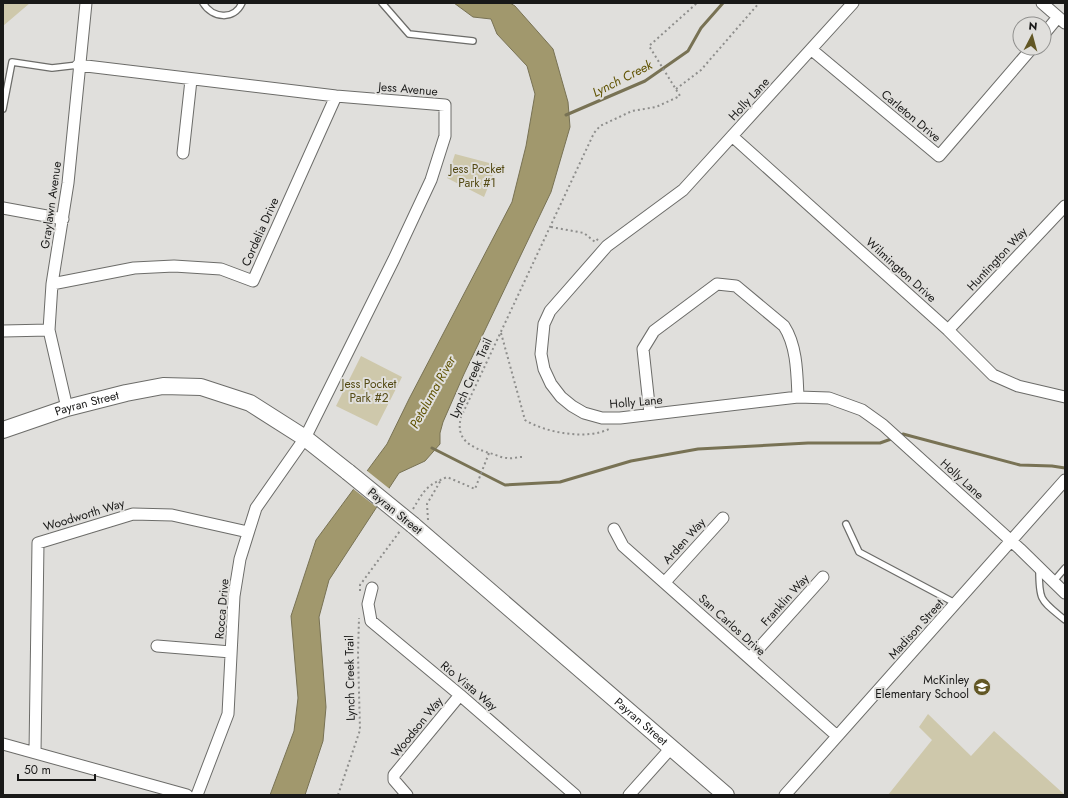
<svg xmlns="http://www.w3.org/2000/svg" width="1068" height="798" viewBox="0 0 1068 798" font-family="Jost,sans-serif">
<style>
.green{fill:#cec8ab}
.water{fill:#a1986d;stroke:#787254}
.pier{fill:#e0dfdc}
.lines{fill:none;stroke-linecap:round;stroke-linejoin:round}
.stream{stroke:#787254;stroke-width:3}
.service-casing{stroke:#6c6c69;stroke-width:8}
.minor-casing{stroke:#6c6c69;stroke-width:13}
.secondary-casing{stroke:#6c6c69;stroke-width:18}
.path{stroke:#8e8e8c;stroke-width:2;stroke-dasharray:2 3;stroke-linecap:butt}
.service{stroke:#fff;stroke-width:5.5}
.minor{stroke:#fff;stroke-width:11}
.secondary{stroke:#fff;stroke-width:16}
.secondary-bridge-casing{stroke:#6c6c69;stroke-width:18;stroke-linecap:butt}
.secondary-bridge{stroke:#fff;stroke-width:16}
.labels{text-anchor:middle;stroke-width:4;stroke-linejoin:round;paint-order:stroke}
.street-label{font-size:12px;fill:#191918;stroke:#e0dfdc}
.park-label{font-size:12px;fill:#544a14;stroke:#e0dfdc}
.poi-label{font-size:12px;fill:#191918;stroke:#e0dfdc;text-anchor:end}
.water-label{font-size:13px;font-style:italic;fill:#615404;stroke:#e0dfdc}
</style>
<rect width="100%" height="100%" fill="#e0dfdc"/>
<path class="green" d="M3 3H30L3 26Z
M455 154 497 165 484 197 447 178Z
M361 356 402 377 377 426 336 406Z
M928 714 971 756 994 731 1065 795H888L932 740 919 727Z"/>
<path class="water" d="M454 3H510L515 6 553 49 568 102 570 127 551 192 464 374 443 422 440 433V444L425 461 399 473 329 580 319 617 326 707 323 741 305 795H270L294 731 298 698 291 616 316 540 387 444 409 399 512 202 526 146 535 94 527 66 497 34 491 19 473 17Z"/>
<path class="pier" d="M366 470 391 490 379 509 352 488Z"/>
<g class="lines">
<path class="stream" d="M566 115 645 81 688 51 701 28 723 3
M899 436 903 434 1020 465 1052 466 1065 468
M432 448 505 485 560 482 631 461 698 449 808 443H880L894 438"/>
<defs>
<path id="service" d="M203 3C212 18 234 21 242 3
M382 3 409 34 473 41
M3 109 12 62 52 68 78 65
M846 524 859 552 955 603
M1039 570C1039 602 1041 600 1065 620
M1053 582 1065 568"/>
<path id="minor" d="M853 3 683 190 607 246 550 311 544 324 541 354 544 369 551 384 561 397 572 406 584 413 602 418H620L798 397 829 398 862 410 883 425 1020 549 1065 593
M1042 3 1065 23
M1044 34 1058 17
M812 50 939 156 1032 48
M78 65 336 96 445 105V136L431 180 394 259 305 438 256 508 240 559 234 596 228 714 197 795
M732 136 948 330 993 375 1018 386 1065 397
M183 153 191 80
M3 208 63 219
M52 284 134 268 174 266 221 269 253 281 336 96
M948 330 1065 206
M3 331 49 330
M67 408 49 330 52 284 68 183 86 3
M650 414 643 349 654 331 717 284 736 286 784 326C797 346 797 374 798 397
M614 529 623 546 837 736
M665 582 723 518
M372 588 368 604 371 621 460 695 575 795
M157 646 231 652
M750 658 823 577
M3 744 187 795
M35 752 38 543 133 514 172 515 248 532
M407 795 394 780V775L460 695
M629 795 671 748
M785 795 1065 480"/>
<g id="secondary">
<path id="s1" d="M3 430 67 408 126 393 163 386 201 387 250 403 305 438 348 472"/>
<path id="s2" d="M413 525 726 795"/>
</g>
</defs>
<use href="#service" class="service-casing"/>
<use href="#minor" class="minor-casing"/>
<use href="#secondary" class="secondary-casing"/>
<path class="path" d="M676 89 701 70 759 3
M551 227 584 233 595 242 598 239
M501 333 525 420C546 433 587 440 609 429
M522 457C517 457 512 459 507 458 501 458 495 454 489 453 471 447 455 440 461 417L594 133 600 126 632 111 656 107 680 96 649 46 697 3
M413 509C425 489 426 486 447 477L475 489 489 453
M428 520 427 504 441 480
M360 591V585L400 531
M338 795 360 730 358 654 359 618"/>
<use href="#service" class="service"/>
<use href="#minor" class="minor"/>
<use href="#secondary" class="secondary"/>
<defs>
<path id="secondary-bridge" d="M348 472 413 525"/>
</defs>
<use href="#secondary-bridge" class="secondary-bridge-casing"/>
<use href="#secondary-bridge" class="secondary-bridge"/>
</g>
<defs>
<symbol id="school-disc" viewBox="-11 -11 22 22"><circle r="9.5" fill="#625724" stroke="#e0dfdc"/><path d="M0-5L7-2L0 1L-7-2ZM-4 1L0 2.5L4 1V4Q0 6-4 4Z" fill="#fff"/></symbol>
</defs>
<g fill-rule="evenodd">
<use href="#school-disc" x="972" y="677" width="20" height="20"/>
</g>
<g class="labels">
<g class="street-label">
<text transform="translate(408 89) rotate(5)" y="4">Jess Avenue</text>
<text transform="translate(749 99) rotate(-47)" y="4">Holly Lane</text>
<text transform="translate(911 116) rotate(40)" y="4">Carleton Drive</text>
<text transform="translate(51 205) rotate(-82)" y="4">Graylawn Avenue</text>
<text transform="translate(260 232) rotate(-66)" y="4">Cordelia Drive</text>
<text transform="translate(997 259) rotate(-47)" y="4">Huntington Way</text>
<text transform="translate(901 270) rotate(42)" y="4">Wilmington Drive</text>
<text transform="translate(471 378) rotate(-66)" y="4">Lynch Creek Trail</text>
<text transform="translate(636 402) rotate(-5)" y="4">Holly Lane</text>
<text dy="4" stroke="none"><textPath href="#s1" startOffset="88">Payran Street</textPath></text>
<text transform="translate(962 479) rotate(42)" y="4">Holly Lane</text>
<text transform="translate(395 511) rotate(39)" y="4">Payran Street</text>
<text transform="translate(84 515) rotate(-17)" y="4">Woodworth Way</text>
<text transform="translate(684 541) rotate(-48)" y="4">Arden Way</text>
<text transform="translate(785 600) rotate(-48)" y="4">Franklin Way</text>
<text transform="translate(222 609) rotate(-85)" y="4">Rocca Drive</text>
<text transform="translate(732 625) rotate(42)" y="4">San Carlos Drive</text>
<text transform="translate(916 629) rotate(-48)" y="4">Madison Street</text>
<text transform="translate(350 678) rotate(-91)" y="4">Lynch Creek Trail</text>
<text transform="translate(469 686) rotate(40)" y="4">Rio Vista Way</text>
<text dy="4" stroke="none"><textPath href="#s2" startOffset="301">Payran Street</textPath></text>
<text transform="translate(417 727) rotate(-51)" y="4">Woodson Way</text>
</g>
<g class="park-label">
<text x="477" y="173">Jess Pocket<tspan x="477" dy="14">Park #1</tspan></text>
<text x="369" y="388">Jess Pocket<tspan x="369" dy="14">Park #2</tspan></text>
</g>
<g class="poi-label">
<text x="969" y="684">McKinley<tspan x="969" dy="14">Elementary School</tspan></text>
</g>
<g class="water-label">
<text transform="translate(622 78) rotate(-27)" y="5">Lynch Creek</text>
<text transform="translate(432 392) rotate(-61)" y="5">Petaluma River</text>
</g>
</g>
<rect width="1068" height="798" fill="none" stroke="#191918" stroke-width="8"/>
<g transform="translate(1032 36) rotate(6)"><circle r="19" fill="#e0dfdc" stroke="#90908e"/>
<path d="M0-3L7 15L0 10L-7 15Z" fill="#625724"/>
<text y="-6" font-size="11" font-weight="bold" text-anchor="middle" fill="#191918">N</text>
</g>
<path d="M18 774v6h77v-6" fill="none" stroke="#191918" stroke-width="2"/>
<text x="24" y="774" font-size="12" fill="#191918" stroke="#e0dfdc" stroke-width="3" paint-order="stroke">50 m</text>
</svg>
